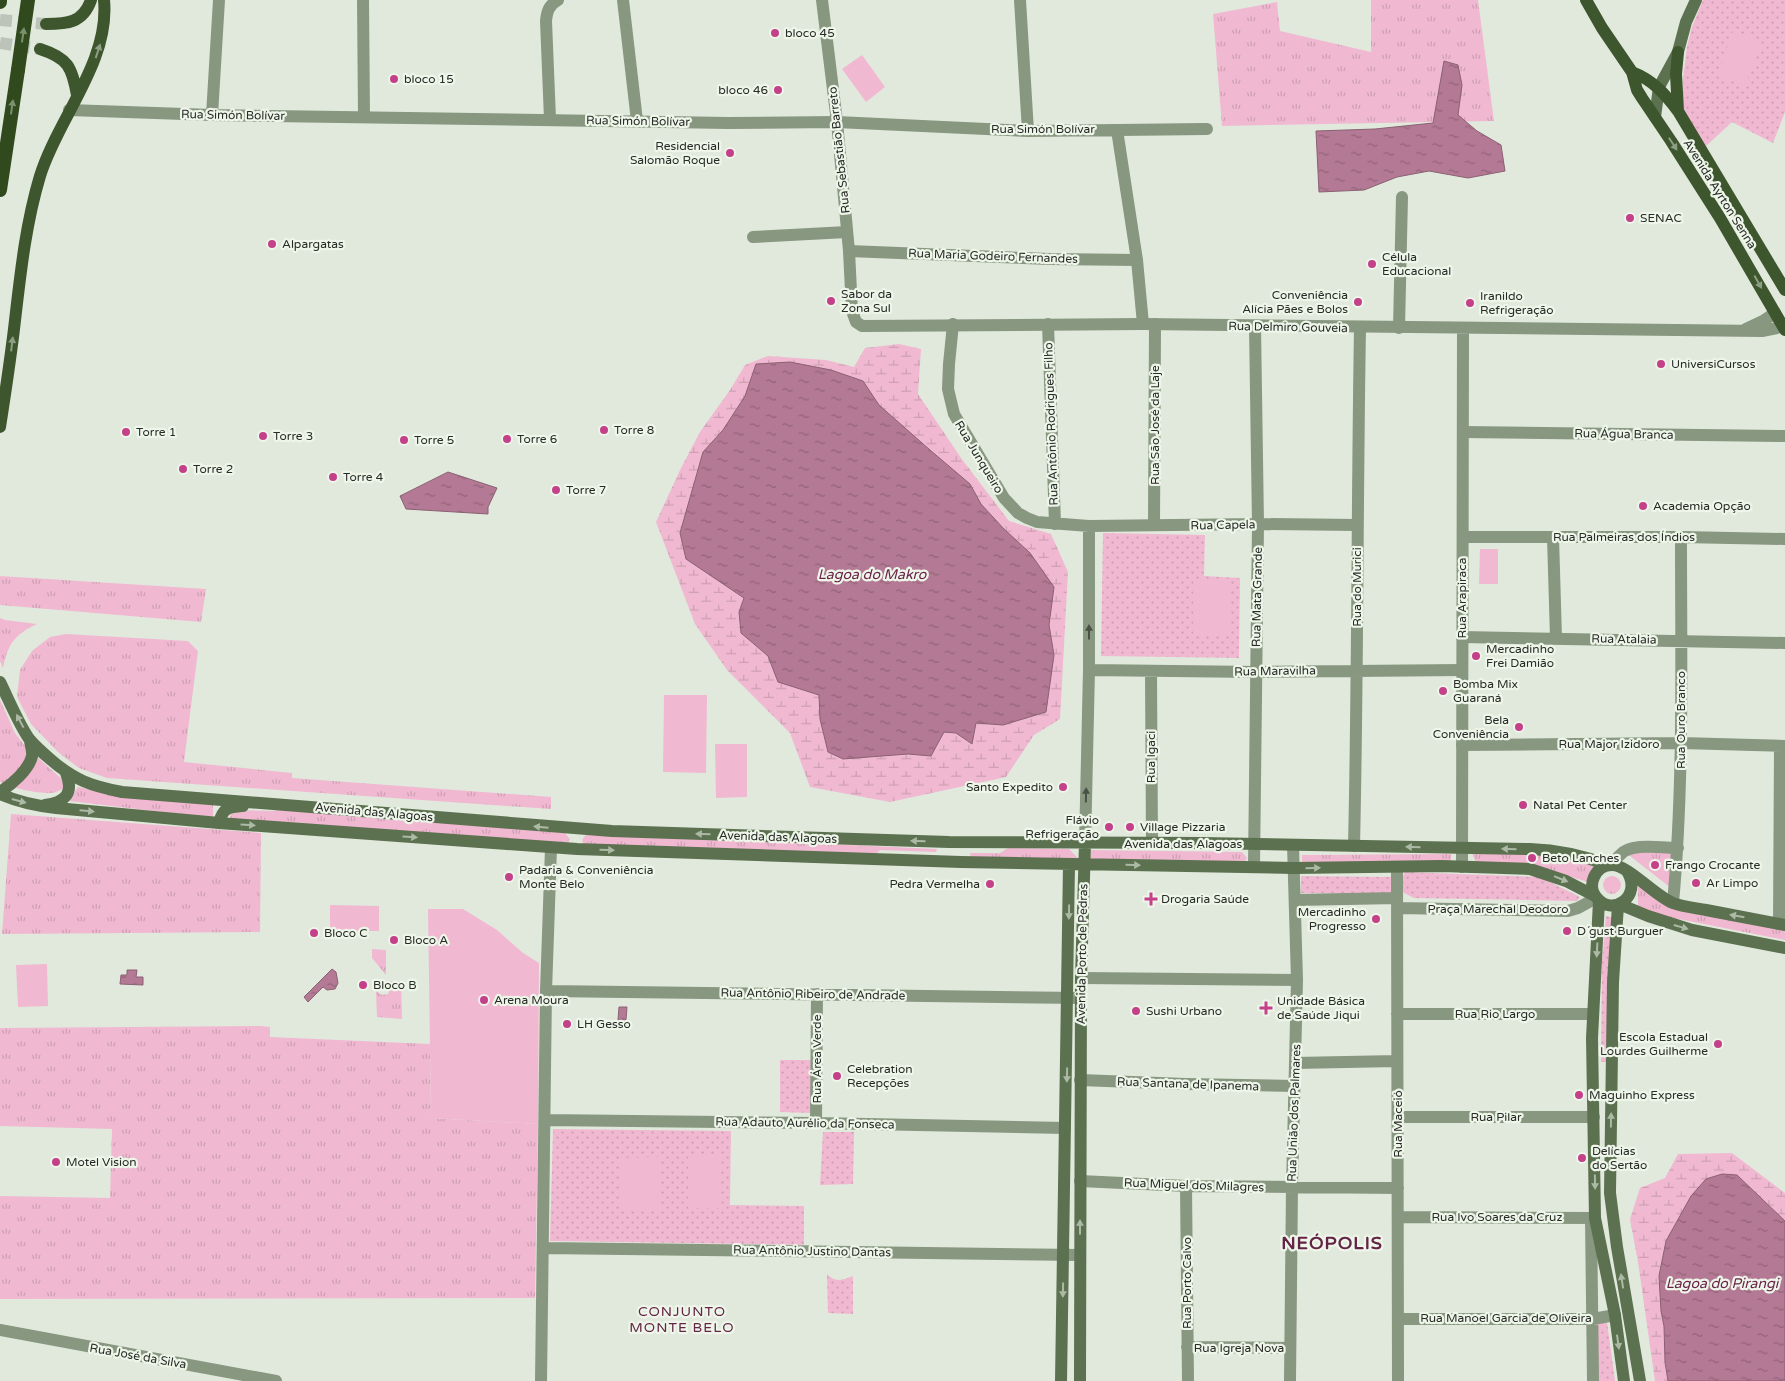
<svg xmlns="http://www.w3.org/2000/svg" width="1785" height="1381" viewBox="0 0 1785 1381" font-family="'Varela Round',sans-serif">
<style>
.grass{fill:url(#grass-tufts)}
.wetland{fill:url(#wetland-marsh)}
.park{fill:url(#park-dots)}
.pitch{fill:#f0b9d1}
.water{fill:url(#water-ripples);stroke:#8a6173}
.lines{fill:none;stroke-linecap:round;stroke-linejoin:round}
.primary-tunnel{stroke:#bcc3b8;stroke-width:12;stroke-dasharray:12 6;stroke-linecap:butt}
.minor{stroke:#889780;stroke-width:12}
.tertiary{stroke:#889780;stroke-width:12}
.secondary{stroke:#5c7150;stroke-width:12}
.primary{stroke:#3d562d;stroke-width:12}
.trunk{stroke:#304a1d;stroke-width:14}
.trunk-bridge{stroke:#304a1d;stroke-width:14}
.oneway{fill:#7c8f6f}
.oneway2{fill:#8d9e82}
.oneway3{fill:#495045}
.oneway4{fill:#acbaa5}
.poi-dot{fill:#c44189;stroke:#eef6ea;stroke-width:2}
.labels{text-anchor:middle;stroke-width:4.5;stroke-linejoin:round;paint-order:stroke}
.poi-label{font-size:12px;fill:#272a25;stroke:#eef6ea;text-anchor:start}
.street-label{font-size:12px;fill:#272a25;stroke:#eef6ea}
.water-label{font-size:14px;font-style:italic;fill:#6a2249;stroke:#eef6ea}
.neighbourhood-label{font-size:14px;letter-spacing:1px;fill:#642446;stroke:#eef6ea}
.district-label{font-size:18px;font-weight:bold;letter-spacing:1px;fill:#642446;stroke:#eef6ea}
</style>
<defs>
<pattern id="grass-tufts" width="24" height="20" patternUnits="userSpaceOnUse" patternTransform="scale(1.25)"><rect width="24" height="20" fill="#f0b9d1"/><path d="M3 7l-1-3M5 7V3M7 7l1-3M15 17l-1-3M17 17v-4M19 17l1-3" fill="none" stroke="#ce9fb3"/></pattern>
<pattern id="wetland-marsh" width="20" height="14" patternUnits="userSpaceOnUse" patternTransform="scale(1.25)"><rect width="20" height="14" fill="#f0b9d1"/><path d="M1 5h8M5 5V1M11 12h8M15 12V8" fill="none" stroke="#ce9fb3"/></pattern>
<pattern id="park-dots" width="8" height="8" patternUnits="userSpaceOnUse" patternTransform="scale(1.25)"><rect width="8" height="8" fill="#f0b9d1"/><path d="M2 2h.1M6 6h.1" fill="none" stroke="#ce9fb3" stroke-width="1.8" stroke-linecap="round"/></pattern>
<pattern id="water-ripples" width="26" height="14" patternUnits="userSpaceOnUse" patternTransform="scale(1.25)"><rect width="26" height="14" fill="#b47994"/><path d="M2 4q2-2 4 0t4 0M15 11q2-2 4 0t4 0" fill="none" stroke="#926379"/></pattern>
</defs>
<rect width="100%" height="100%" fill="#e1e9dd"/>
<path class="grass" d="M1371 0H1478L1494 121 1222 126 1213 14 1277 2 1280 31 1371 52Z
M0 576 206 589 201 622 0 605Z
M0 618 5 620 37 624C14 635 8 644 3 668L0 661Z
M66 634 188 641 198 651 184 762 292 773V778L551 797V809L107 778 79 768 58 752 31 724 17 697 20 670 32 651 50 637Z
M0 700 15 733 25 746 64 781V788C61 790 56 792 53 793 39 794 11 788 0 782Z
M78 787 102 792 213 805V818L69 801Z
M283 808 565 833 570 839 567 846 230 819 231 810 274 811Z
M11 814 261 833 260 932 2 934Z
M587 833 937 849 936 852 880 850 875 855 584 845 582 840Z
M1008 848 1069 849 1079 859 971 857 970 853H1000Z
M1091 850 1242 852 1247 858 1244 863 1090 860Z
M1631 852 1672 853 1671 888 1630 856Z
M1472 853 1544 855 1596 864 1588 882 1534 866 1477 865Z
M1451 854V864H1302V855Z
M1603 885a9 9 0 1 1 18 0a9 9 0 1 1-18 0Z
M1638 885 1663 902 1785 927V940L1638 911Z
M372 949 386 950V975L372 958Z
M387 981H401L402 1019 377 1017 376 991 382 995 388 994 390 989Z
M260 1026 270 1027V1037L430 1044 431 1118 538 1124 535 1298 0 1299V1196L110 1198 112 1129 0 1126V1028Z"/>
<path class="wetland" d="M899 344 921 349 918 394 961 458 1009 521 1051 534 1068 572 1060 719 1034 735 1006 777 890 802 810 787 790 733 727 670 695 624 656 522 681 468 700 432 730 390 745 365 768 356 826 360 854 367 865 348Z
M1732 1153 1785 1193V1381H1655L1638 1262 1630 1219 1640 1188 1665 1178 1678 1154Z"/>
<path class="park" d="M1703 0H1785V112L1773 143 1732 122 1705 147 1683 108V78L1687 47 1692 27Z
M1103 533 1205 535 1204 576 1240 578 1239 658 1101 656Z
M1405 872 1540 877 1580 897 1577 901 1414 898 1404 893C1400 885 1401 880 1405 872Z
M1301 876 1391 877V894L1301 893Z
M1606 916 1614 918 1608 1062H1601L1602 961Z
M780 1060H812V1113L780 1112Z
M553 1129 731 1131 730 1205 804 1206V1245L550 1241Z
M823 1132H854L853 1184 820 1185Z
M827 1274C835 1283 843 1280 853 1276V1314L828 1313Z
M1607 1322 1615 1381H1597L1595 1323Z"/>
<path class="pitch" d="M1733 31 1762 41 1745 86 1717 76Z
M862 55 885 87 866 102 842 69Z
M1480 549H1498V584H1479Z
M1193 581H1231V635H1193Z
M664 695H707L706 773 663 772Z
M715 744H747V797L716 798Z
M330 905 379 906V931H330Z
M428 909H463L497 930 523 953 539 963 538 1124 431 1118Z
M47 964 48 1006 18 1007 16 965Z
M688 1156H721V1208H688Z
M660 1157 661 1210 621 1211V1158Z"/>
<path class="water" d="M1444 61 1458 65 1462 85 1458 115 1477 131 1501 145 1505 171 1468 178 1429 171 1397 177 1364 190 1319 192 1316 131 1375 129 1433 123Z
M790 362 831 370 863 381 879 405 930 450 970 484 981 504 1003 528 1030 553 1054 587 1049 625 1054 655 1046 712 1003 725 976 723 972 744 956 733 944 732 931 756 908 754 843 759 828 752 820 719 819 695 778 682 768 656 741 633 739 612 744 598 686 559 680 533 703 452 723 430 745 396 756 364Z
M448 472 497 488 488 507V514L406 509 400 496Z
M332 969 336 972 338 983 335 989 327 990 323 987 308 1002 304 997Z
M127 970H137L136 977H143V985L120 984 121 975H127Z
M619 1007H627L626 1020H618Z
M1722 1174 1737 1175 1785 1221V1381H1668L1665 1362 1664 1326 1661 1311 1659 1276 1666 1241 1691 1196 1706 1179Z"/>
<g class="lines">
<path class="primary-tunnel" d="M0 20 46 24
M0 43 40 49"/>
<path class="minor" d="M363 0 364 117
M623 0 637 121
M1020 0 1028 131
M69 110 212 115 728 123 837 122 1028 131 1207 129
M212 115 219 0
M550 119 546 21C547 11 549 5 558 0
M1117 130 1137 260 1143 324
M753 237 847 232
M849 251 1050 259 1137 260
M953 324 949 364 948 389 954 414 1004 498 1018 513 1027 518 1037 522 1089 526 1258 524 1357 525
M1048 324 1055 524
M1399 328 1402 197
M1463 432 1785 436
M1154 525 1155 324
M1463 537H1681L1785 539
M1553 537 1556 638
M1462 637 1785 643
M1089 670 1256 672 1462 670
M1151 672 1152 843
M1462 745 1681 743 1785 746
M1085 844 1089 670V526
M1354 846C1358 673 1357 500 1360 328
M1613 865C1615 862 1617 857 1620 855 1630 842 1663 848 1678 848
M1254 867 1258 524 1255 326
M1397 867 1398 1381
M1296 900 1397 898
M1673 903C1684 782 1681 659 1681 537
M1397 908 1568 911 1578 908 1596 898
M1779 924 1780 746
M1081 978 1297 980
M546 991 1081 998
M1397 1014H1593
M1295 1063 1397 1061
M1080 1080 1185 1084 1295 1086
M1398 1117H1594
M545 1120 816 1123 1065 1128
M816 1123 817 994
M1080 1181 1186 1186 1398 1188
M1186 1186 1188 1381
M1398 1217 1595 1218
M1591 1218 1593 1381
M544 1248 1080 1255
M1398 1319H1593L1615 1315
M0 1330 276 1381
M1187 1347 1290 1348
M541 1381 546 991 551 848
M1290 1381 1292 1187 1297 980 1293 845"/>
<path class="tertiary" d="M822 0 837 122 849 251 852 311 856 322 862 326 1143 324 1762 331 1777 328 1785 324
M1746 329 1763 321 1775 313
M1462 867 1463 329"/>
<path class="secondary" d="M1655 117 1659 87 1678 52 1686 22 1696 0
M0 682C8 698 20 727 30 740 36 747 43 753 50 759 74 780 91 786 122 792L612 831 949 842 1203 843 1530 849C1558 850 1582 855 1608 865
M0 792C11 785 29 770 32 756 33 751 30 744 30 740
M0 794C18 802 37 806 56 808L219 823 577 849 961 862 1294 868 1442 866 1530 869 1566 881 1595 896
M45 805C66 802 74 793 66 773
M219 823C223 807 229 807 243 806
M1627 871C1643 897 1612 917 1597 898 1586 886 1595 865 1612 865 1628 865 1655 896 1673 903 1683 907 1696 908 1706 910 1733 915 1759 920 1785 925
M1599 901 1592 1038 1595 1218 1615 1315 1624 1381
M1619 904 1648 916 1692 930 1785 948
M1618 905 1613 982 1610 1193 1617 1247 1640 1381
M1061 1381 1069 864
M1080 1381 1081 978 1085 844"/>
<path class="primary" d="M1586 0 1602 28 1632 72 1637 90 1642 98 1671 141 1720 218 1785 330
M46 24C67 24 83 23 91 0
M40 49C68 58 72 67 77 95
M1678 52 1676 74 1678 111
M1632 72C1653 80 1665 94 1678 111L1785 290
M0 427C5 395 10 362 14 329 20 278 25 226 40 176 58 118 110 62 104 0"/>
<path class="trunk" d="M0 2V0
M0 190 18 70"/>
<path class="trunk-bridge" d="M18 70 28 0"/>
</g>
<defs><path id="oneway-solid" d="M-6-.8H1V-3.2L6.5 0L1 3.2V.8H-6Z" transform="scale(1.25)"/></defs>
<g class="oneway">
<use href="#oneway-solid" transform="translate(23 35) rotate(-82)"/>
<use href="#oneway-solid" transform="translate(12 107) rotate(-82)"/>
</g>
<g class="oneway2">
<use href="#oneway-solid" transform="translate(98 51) rotate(-72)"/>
<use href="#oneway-solid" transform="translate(1673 144) rotate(57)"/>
<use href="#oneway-solid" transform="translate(1758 282) rotate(61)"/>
<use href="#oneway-solid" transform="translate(12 344) rotate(-83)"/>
</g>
<g class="oneway3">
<use href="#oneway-solid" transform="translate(1089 632) rotate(-90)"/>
<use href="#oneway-solid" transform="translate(1086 795) rotate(-89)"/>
</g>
<g class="oneway4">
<use href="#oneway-solid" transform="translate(20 721) rotate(-118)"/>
<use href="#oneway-solid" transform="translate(19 801) rotate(15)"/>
<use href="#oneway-solid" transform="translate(87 811) rotate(5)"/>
<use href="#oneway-solid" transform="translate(248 825) rotate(4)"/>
<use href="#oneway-solid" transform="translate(541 827) rotate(-175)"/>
<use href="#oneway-solid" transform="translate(703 834) rotate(-178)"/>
<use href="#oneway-solid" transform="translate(410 837) rotate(4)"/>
<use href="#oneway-solid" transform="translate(918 841) rotate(-178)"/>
<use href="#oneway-solid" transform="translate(1413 847) rotate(-179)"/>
<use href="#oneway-solid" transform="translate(1509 849) rotate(-179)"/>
<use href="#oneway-solid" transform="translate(607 850) rotate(2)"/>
<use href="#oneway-solid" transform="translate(1133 865) rotate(2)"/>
<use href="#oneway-solid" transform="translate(1313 868) rotate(-1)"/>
<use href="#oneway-solid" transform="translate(1561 879) rotate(22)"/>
<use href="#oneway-solid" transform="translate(1069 912) rotate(91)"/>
<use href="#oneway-solid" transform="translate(1737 916) rotate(-170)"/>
<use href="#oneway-solid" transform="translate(1681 927) rotate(16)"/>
<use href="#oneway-solid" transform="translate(1597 950) rotate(93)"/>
<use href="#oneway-solid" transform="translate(1067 1075) rotate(91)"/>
<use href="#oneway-solid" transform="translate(1611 1120) rotate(-89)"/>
<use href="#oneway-solid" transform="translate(1595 1182) rotate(89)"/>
<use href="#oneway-solid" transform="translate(1080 1227) rotate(-90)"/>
<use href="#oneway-solid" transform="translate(1622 1281) rotate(-99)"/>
<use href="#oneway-solid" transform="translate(1063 1290) rotate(91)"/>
<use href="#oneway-solid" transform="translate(1618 1342) rotate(82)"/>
</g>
<g class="poi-dot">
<circle cx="775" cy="33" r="5"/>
<circle cx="394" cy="79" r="5"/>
<circle cx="778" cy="90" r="5"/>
<circle cx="730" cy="153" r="5"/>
<circle cx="1630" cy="218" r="5"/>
<circle cx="272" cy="244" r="5"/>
<circle cx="1372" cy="264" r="5"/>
<circle cx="831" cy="301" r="5"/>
<circle cx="1358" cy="302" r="5"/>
<circle cx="1470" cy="303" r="5"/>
<circle cx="1661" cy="364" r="5"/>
<circle cx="604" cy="430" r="5"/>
<circle cx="126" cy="432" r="5"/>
<circle cx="263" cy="436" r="5"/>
<circle cx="507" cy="439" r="5"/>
<circle cx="404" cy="440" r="5"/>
<circle cx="183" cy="469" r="5"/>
<circle cx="333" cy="477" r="5"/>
<circle cx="556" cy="490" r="5"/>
<circle cx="1643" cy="506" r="5"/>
<circle cx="1476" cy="656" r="5"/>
<circle cx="1443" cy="691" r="5"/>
<circle cx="1519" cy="727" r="5"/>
<circle cx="1063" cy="787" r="5"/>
<circle cx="1523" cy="805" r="5"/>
<circle cx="1109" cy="827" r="5"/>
<circle cx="1130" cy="827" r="5"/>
<circle cx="1532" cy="858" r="5"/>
<circle cx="1655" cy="865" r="5"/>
<circle cx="509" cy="877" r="5"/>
<circle cx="1696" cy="883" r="5"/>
<circle cx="990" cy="884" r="5"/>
<path d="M1148.5 891.5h5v5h5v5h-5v5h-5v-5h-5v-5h5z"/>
<circle cx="1376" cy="919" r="5"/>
<circle cx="1567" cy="931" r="5"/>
<circle cx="314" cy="933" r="5"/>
<circle cx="394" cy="940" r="5"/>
<circle cx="363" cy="985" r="5"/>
<circle cx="484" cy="1000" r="5"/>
<path d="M1263.5 1000.5h5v5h5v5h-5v5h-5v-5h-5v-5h5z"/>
<circle cx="1136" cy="1011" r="5"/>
<circle cx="567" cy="1024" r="5"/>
<circle cx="1718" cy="1044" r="5"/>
<circle cx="837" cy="1076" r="5"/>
<circle cx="1579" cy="1095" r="5"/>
<circle cx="1582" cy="1158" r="5"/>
<circle cx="56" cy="1162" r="5"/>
</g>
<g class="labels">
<g class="poi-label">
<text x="785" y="37">bloco 45</text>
<text x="404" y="83">bloco 15</text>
<text x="768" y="94" text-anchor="end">bloco 46</text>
<text x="720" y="150" text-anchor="end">Residencial<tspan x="720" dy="14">Salomão Roque</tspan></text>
<text x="1640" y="222">SENAC</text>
<text x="282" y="248">Alpargatas</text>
<text x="1382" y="261">Célula<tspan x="1382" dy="14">Educacional</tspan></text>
<text x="841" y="298">Sabor da<tspan x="841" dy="14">Zona Sul</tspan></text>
<text x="1348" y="299" text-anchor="end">Conveniência<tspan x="1348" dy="14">Alícia Pães e Bolos</tspan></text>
<text x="1480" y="300">Iranildo<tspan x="1480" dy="14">Refrigeração</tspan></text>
<text x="1671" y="368">UniversiCursos</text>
<text x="614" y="434">Torre 8</text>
<text x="136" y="436">Torre 1</text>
<text x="273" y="440">Torre 3</text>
<text x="517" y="443">Torre 6</text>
<text x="414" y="444">Torre 5</text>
<text x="193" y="473">Torre 2</text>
<text x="343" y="481">Torre 4</text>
<text x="566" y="494">Torre 7</text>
<text x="1653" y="510">Academia Opção</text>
<text x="1486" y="653">Mercadinho<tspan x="1486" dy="14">Frei Damião</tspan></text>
<text x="1453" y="688">Bomba Mix<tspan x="1453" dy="14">Guaraná</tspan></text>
<text x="1509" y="724" text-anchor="end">Bela<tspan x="1509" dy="14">Conveniência</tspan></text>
<text x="1053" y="791" text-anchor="end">Santo Expedito</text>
<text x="1533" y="809">Natal Pet Center</text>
<text x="1099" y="824" text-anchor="end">Flávio<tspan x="1099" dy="14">Refrigeração</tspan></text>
<text x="1140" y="831">Village Pizzaria</text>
<text x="1542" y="862">Beto Lanches</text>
<text x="1665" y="869">Frango Crocante</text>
<text x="519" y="874">Padaria &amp; Conveniência<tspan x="519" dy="14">Monte Belo</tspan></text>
<text x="1706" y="887">Ar Limpo</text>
<text x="980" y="888" text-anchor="end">Pedra Vermelha</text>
<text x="1161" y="903">Drogaria Saúde</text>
<text x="1366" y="916" text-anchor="end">Mercadinho<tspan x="1366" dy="14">Progresso</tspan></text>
<text x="1577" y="935">D´gust Burguer</text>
<text x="324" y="937">Bloco C</text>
<text x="404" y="944">Bloco A</text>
<text x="373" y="989">Bloco B</text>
<text x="494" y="1004">Arena Moura</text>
<text x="1277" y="1005">Unidade Básica<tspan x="1277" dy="14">de Saúde Jiqui</tspan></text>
<text x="1146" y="1015">Sushi Urbano</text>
<text x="577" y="1028">LH Gesso</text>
<text x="1708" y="1041" text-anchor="end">Escola Estadual<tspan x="1708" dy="14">Lourdes Guilherme</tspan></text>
<text x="847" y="1073">Celebration<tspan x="847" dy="14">Recepções</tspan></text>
<text x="1589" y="1099">Maguinho Express</text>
<text x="1592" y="1155">Delícias<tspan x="1592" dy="14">do Sertão</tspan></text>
<text x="66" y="1166">Motel Vision</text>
</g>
<g class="street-label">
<text transform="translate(233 115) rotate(1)" y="4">Rua Simón Bolívar</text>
<text transform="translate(638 121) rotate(1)" y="4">Rua Simón Bolívar</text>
<text x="1043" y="133">Rua Simón Bolívar</text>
<text transform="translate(839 150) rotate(-96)" y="4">Rua Sebastião Barreto</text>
<text transform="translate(1720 194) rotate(58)" y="4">Avenida Ayrton Senna</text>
<text transform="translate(993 256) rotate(2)" y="4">Rua Maria Godeiro Fernandes</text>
<text transform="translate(1288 327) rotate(1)" y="4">Rua Delmiro Gouveia</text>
<text transform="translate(1051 424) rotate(-92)" y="4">Rua Antônio Rodrigues Filho</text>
<text transform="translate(1155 425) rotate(-90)" y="4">Rua São José da Laje</text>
<text transform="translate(1624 434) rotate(1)" y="4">Rua Água Branca</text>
<text transform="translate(979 457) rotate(59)" y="4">Rua Junqueiro</text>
<text transform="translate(1223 525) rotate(-1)" y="4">Rua Capela</text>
<text x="1624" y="541">Rua Palmeiras dos Índios</text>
<text transform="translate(1357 587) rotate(-90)" y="4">Rua do Murici</text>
<text transform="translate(1257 597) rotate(-89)" y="4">Rua Mata Grande</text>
<text transform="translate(1462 598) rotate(-90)" y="4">Rua Arapiraca</text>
<text transform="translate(1624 639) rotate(1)" y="4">Rua Atalaia</text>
<text transform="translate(1275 671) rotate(-1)" y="4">Rua Maravilha</text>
<text transform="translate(1681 720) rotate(-90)" y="4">Rua Ouro Branco</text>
<text x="1609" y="748">Rua Major Izidoro</text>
<text transform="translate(1151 757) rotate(-90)" y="4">Rua Igaci</text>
<text transform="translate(374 812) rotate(5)" y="4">Avenida das Alagoas</text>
<text transform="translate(778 837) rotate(2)" y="4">Avenida das Alagoas</text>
<text x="1183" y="848">Avenida das Alagoas</text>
<text x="1498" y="913">Praça Marechal Deodoro</text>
<text transform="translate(1082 954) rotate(-89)" y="4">Avenida Porto de Pedras</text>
<text transform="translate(813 994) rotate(1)" y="4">Rua Antônio Ribeiro de Andrade</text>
<text x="1495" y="1018">Rua Rio Largo</text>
<text transform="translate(817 1059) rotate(-90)" y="4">Rua Área Verde</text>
<text transform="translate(1188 1084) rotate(2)" y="4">Rua Santana de Ipanema</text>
<text transform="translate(1294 1113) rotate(-88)" y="4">Rua União dos Palmares</text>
<text x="1496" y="1121">Rua Pilar</text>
<text transform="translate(805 1123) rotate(1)" y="4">Rua Adauto Aurélio da Fonseca</text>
<text transform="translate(1398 1124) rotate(-90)" y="4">Rua Maceió</text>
<text transform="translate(1194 1185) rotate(2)" y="4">Rua Miguel dos Milagres</text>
<text x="1497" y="1221">Rua Ivo Soares da Cruz</text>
<text transform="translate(812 1251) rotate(1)" y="4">Rua Antônio Justino Dantas</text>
<text transform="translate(1187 1283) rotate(-90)" y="4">Rua Porto Calvo</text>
<text x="1506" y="1322">Rua Manoel Garcia de Oliveira</text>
<text x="1239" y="1352">Rua Igreja Nova</text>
<text transform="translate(138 1356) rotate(10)" y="4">Rua José da Silva</text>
</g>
<g class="water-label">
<text x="872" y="579">Lagoa do Makro</text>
<text x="1722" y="1288">Lagoa do Pirangi</text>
</g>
<g class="neighbourhood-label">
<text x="682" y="1316">CONJUNTO<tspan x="682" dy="16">MONTE BELO</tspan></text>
</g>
<g class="district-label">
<text x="1332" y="1249">NEÓPOLIS</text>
</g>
</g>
</svg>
